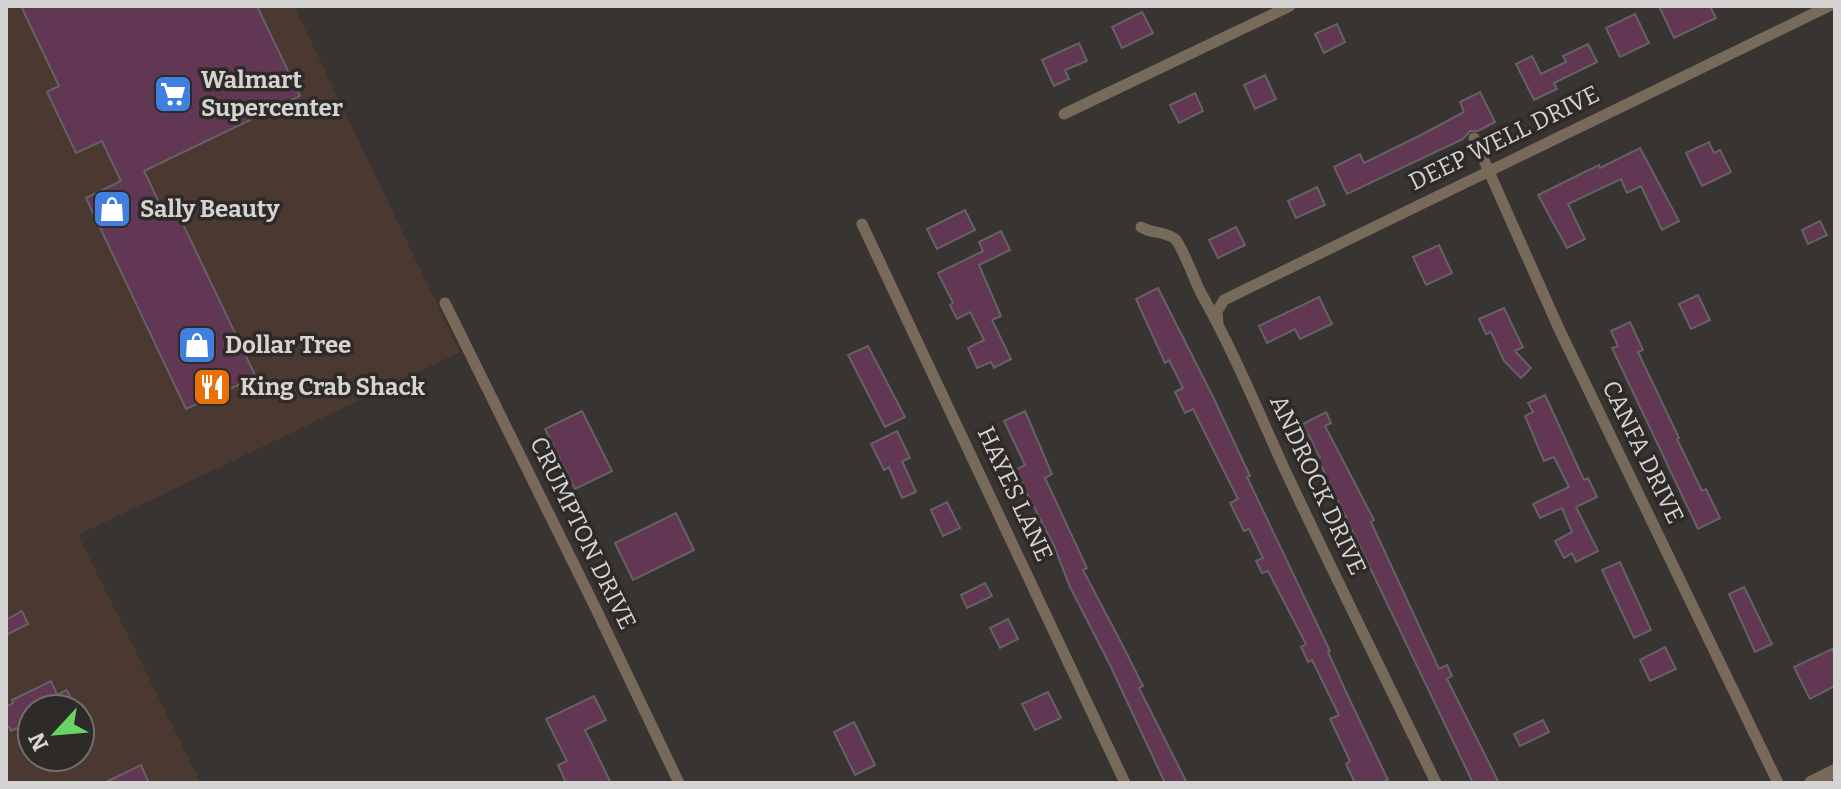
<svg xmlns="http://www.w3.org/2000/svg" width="1841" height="789" viewBox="0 0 1841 789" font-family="Bitter,serif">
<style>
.commercial{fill:#4b3831;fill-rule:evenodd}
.building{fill:#623754;stroke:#656164;stroke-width:2}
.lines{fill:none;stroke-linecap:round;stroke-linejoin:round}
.minor{stroke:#786a58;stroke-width:11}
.tertiary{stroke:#786a58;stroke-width:14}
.labels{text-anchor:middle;stroke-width:7;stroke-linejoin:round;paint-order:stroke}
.poi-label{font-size:24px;font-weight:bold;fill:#d6d4d3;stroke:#2d2a28;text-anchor:start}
.street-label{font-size:24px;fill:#d6d4d3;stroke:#2d2a28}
</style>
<rect width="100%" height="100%" fill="#373432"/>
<path class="commercial" d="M6 6H294L460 352 78 535 201 783H6ZM32 709H80V757H32Z"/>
<path class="building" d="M21 6H257L300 96 144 171 160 204 171 199 256 377 186 409 86 198 121 181 102 141 76 153 47 92 59 86Z
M1659 6H1710L1716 18 1674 38Z
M1142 12 1153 33 1122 48 1112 27Z
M1635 14 1649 43 1620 57 1606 28Z
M1337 24 1345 42 1324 53 1315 34Z
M1079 43 1087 61 1065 70 1069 79 1054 86 1042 60Z
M1588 44 1597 62 1554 83 1557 89 1534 100 1516 64 1532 56 1541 74 1566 62 1563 56Z
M1265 75 1276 99 1255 109 1244 85Z
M1480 92 1495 122 1478 131H1470L1463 139 1347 194 1334 167 1360 154 1364 163 1421 135 1464 112 1460 102Z
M1195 93 1203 111 1179 123 1170 105Z
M1709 142 1714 153 1720 150 1731 172 1702 186 1686 153Z
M1640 148 1679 221 1662 230 1641 186 1627 193 1621 179 1568 204 1585 239 1567 248 1538 195 1599 165 1600 168Z
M1317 187 1325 205 1296 218 1288 201Z
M965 210 975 230 937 249 927 229Z
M1820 221 1827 235 1808 244 1802 230Z
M1236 227 1245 245 1218 258 1209 240Z
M1001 231 1010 250 979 265 1001 316 992 320 1011 359 994 368 991 362 977 368 968 348 984 340 970 312 957 319 950 305 953 303 938 273 983 251 979 242Z
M1439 245 1452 273 1426 285 1413 257Z
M1158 288 1214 399 1250 476 1247 477 1330 651 1328 652 1347 694 1388 780 1381 783H1355L1346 764 1350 761 1330 719 1339 715 1312 660 1308 662 1301 647 1306 644 1268 571 1262 573 1256 561 1263 558 1249 529 1244 531 1230 503 1238 499 1193 409 1185 413 1175 392 1183 388 1169 360 1165 363 1136 299Z
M1698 295 1710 320 1691 329 1679 304Z
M1319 297 1332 324 1300 339 1295 329 1267 343 1259 326Z
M1504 308 1523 347 1515 351 1531 368 1521 378 1504 361 1491 332 1486 334 1479 319Z
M1630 322 1643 350 1638 352 1679 438 1677 439 1702 491 1706 489 1720 518 1698 529 1612 348 1618 346 1611 331Z
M868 346 905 417 885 427 848 355Z
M1545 395 1584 480 1588 478 1597 497 1576 507 1598 551 1576 562 1572 553 1564 558 1555 541 1572 532 1562 508 1540 518 1533 504 1569 487 1554 457 1544 461 1525 416 1533 412 1528 403Z
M582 411 612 471 575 489 545 429Z
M1025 411 1052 474 1045 478 1087 568 1083 570 1125 650 1143 686 1139 688 1187 783H1165L1110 665 1070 587 1054 546 1015 470 1025 465 1004 421Z
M1326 412 1331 423 1325 426 1374 520 1371 522 1439 669 1447 665 1452 676 1447 679 1499 783H1473L1318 459 1320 458 1303 424Z
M897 431 910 458 902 461 916 492 902 498 889 467 884 470 871 444Z
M947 502 960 528 943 536 931 510Z
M676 513 694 550 633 580 615 543Z
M1620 562 1651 630 1634 638 1602 570Z
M985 583 992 596 967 608 961 595Z
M1744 587 1772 644 1755 652 1729 594Z
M22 611 28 624 6 635V620Z
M1008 619 1018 639 1000 648 990 628Z
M1665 647 1676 669 1650 681 1640 660Z
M1832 649 1835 656V686L1810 699 1794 667Z
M51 681 57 695 67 690 73 703 62 709H32V721L11 731 9 727 6 728V707L13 703 12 700Z
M1048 692 1061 718 1035 730 1022 704Z
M594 696 606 720 585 730 611 783H566L558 765 567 761 546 719Z
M1543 720 1549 732 1520 746 1514 734Z
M854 722 875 765 855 775 834 732Z
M141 765 149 783H104Z"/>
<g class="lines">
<path class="minor" d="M1064 114 1290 6
M1474 138 1560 331 1778 783
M862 224 1125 783
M1141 227C1152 234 1165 231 1175 239 1182 245 1195 282 1201 293 1233 350 1258 411 1285 470 1334 575 1386 679 1436 783
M445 303 596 609 679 783
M1218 324 1217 311 1224 300 1829 6"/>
<path class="tertiary" d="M1811 783 1835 771"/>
</g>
<defs>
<symbol id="supermarket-square" viewBox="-11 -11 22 22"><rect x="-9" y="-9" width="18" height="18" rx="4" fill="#3f7fe0" stroke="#2d2a28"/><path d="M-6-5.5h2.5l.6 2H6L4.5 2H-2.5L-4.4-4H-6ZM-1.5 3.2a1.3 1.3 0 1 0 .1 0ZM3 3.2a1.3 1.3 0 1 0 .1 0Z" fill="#fff"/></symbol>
<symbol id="shop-square" viewBox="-11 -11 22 22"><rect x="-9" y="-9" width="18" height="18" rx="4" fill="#3f7fe0" stroke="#2d2a28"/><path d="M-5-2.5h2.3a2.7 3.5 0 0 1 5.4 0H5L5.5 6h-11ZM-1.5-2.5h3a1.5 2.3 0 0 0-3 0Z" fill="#fff"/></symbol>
<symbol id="restaurant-square" viewBox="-11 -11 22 22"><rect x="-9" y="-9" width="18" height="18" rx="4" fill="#e8710a" stroke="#2d2a28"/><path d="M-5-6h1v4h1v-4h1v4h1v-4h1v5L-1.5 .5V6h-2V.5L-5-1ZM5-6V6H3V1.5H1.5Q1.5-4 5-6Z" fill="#fff"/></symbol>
</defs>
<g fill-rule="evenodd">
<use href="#supermarket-square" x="151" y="72" width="44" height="44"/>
<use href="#shop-square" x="90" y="187" width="44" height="44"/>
<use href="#shop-square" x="175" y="323" width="44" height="44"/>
<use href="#restaurant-square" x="190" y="365" width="44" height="44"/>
</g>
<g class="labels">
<g class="poi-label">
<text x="201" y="88">Walmart<tspan x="201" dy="28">Supercenter</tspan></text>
<text x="140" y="217">Sally Beauty</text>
<text x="225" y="353">Dollar Tree</text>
<text x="240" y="395">King Crab Shack</text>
</g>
<g class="street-label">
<text transform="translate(1504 138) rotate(-26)" y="8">DEEP WELL DRIVE</text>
<text transform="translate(1643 452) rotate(64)" y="8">CANFA DRIVE</text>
<text transform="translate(1318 485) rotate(65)" y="8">ANDROCK DRIVE</text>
<text transform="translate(1015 494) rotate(65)" y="8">HAYES LANE</text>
<text transform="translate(583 533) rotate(64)" y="8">CRUMPTON DRIVE</text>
</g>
</g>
<rect width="1841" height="789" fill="none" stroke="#d6d4d3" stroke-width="16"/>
<g transform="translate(56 733) rotate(244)"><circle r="38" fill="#2d2a28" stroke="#716e6c" stroke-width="2"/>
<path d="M0-6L14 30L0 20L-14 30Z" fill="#69d464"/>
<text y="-12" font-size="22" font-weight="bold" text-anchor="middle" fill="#d6d4d3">N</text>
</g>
</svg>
